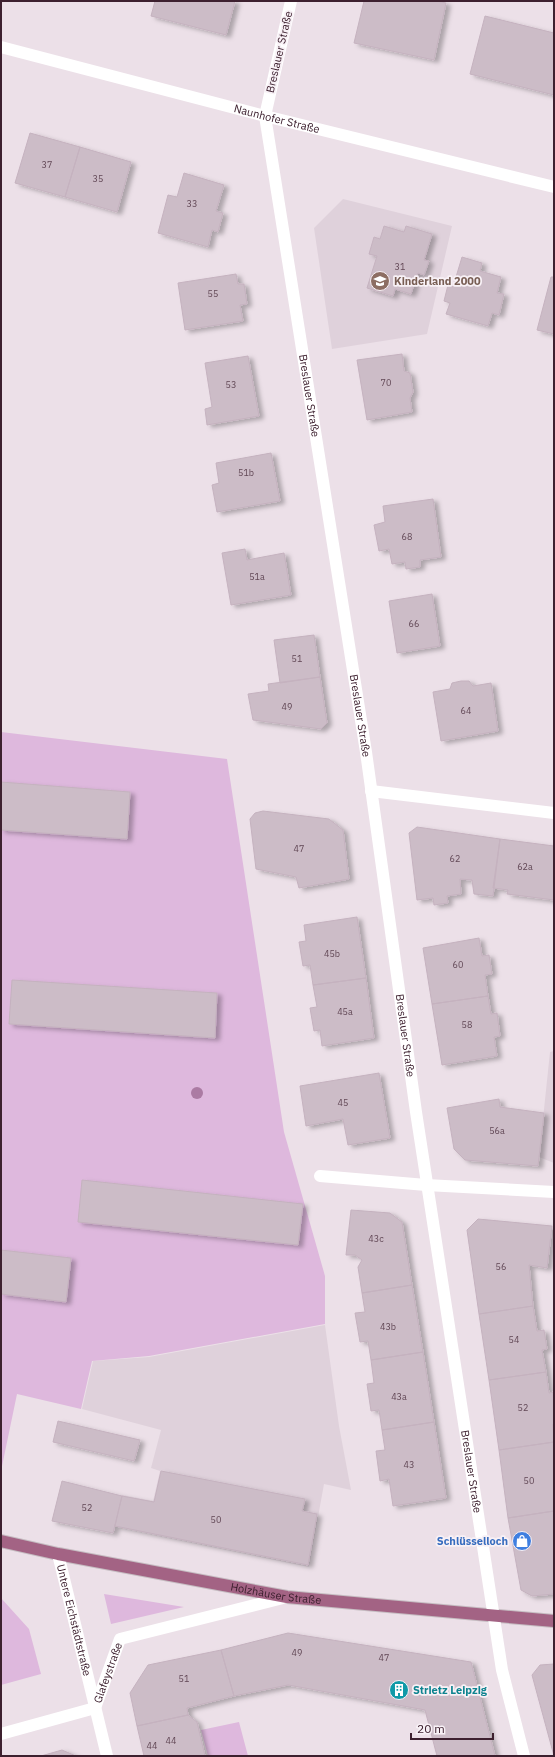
<svg xmlns="http://www.w3.org/2000/svg" width="555" height="1757" viewBox="0 0 555 1757" font-family="'IBM Plex Sans',sans-serif">
<style>
.built{fill:#dfd1db}
.green{fill:#deb8dd}
.building{fill:#ccbcc7;stroke:#c5b2bf;filter:url(#shadow)}
.lines{fill:none;stroke-linecap:round;stroke-linejoin:round}
.major-casing{stroke:#c5bcc1;stroke-width:14}
.minor{stroke:#fff;stroke-width:12}
.major{stroke:#a36384;stroke-width:12}
.tree{fill:#ab7ba3}
.labels{text-anchor:middle;stroke-width:3.5;stroke-linejoin:round;paint-order:stroke}
.number-label{font-size:9px;fill:#614755}
.street-label{font-size:11px;fill:#3d202f;stroke:#f8f1f6}
.education-label{font-size:11px;font-weight:bold;fill:#785e54;stroke:#f8f1f6;text-anchor:start}
.shop-label{font-size:11px;font-weight:bold;fill:#366cbe;stroke:#f8f1f6;text-anchor:end}
.culture-label{font-size:11px;font-weight:bold;fill:#0d838f;stroke:#f8f1f6;text-anchor:start}
</style>
<defs>
<filter id="shadow"><feDropShadow dx="4.5" dy="2.5" stdDeviation="2" flood-color="#0004"/></filter>
</defs>
<rect width="100%" height="100%" fill="#ece0e8"/>
<path class="built" d="M343 199 452 226 427 334 332 349 314 228Z
M554 1051V1163L539 1157 550 1052Z
M325 1325 339 1426 351 1490 324 1484 309 1567 115 1527 122 1495 153 1501 160 1471 151 1468 161 1430 82 1409 93 1361 149 1357Z"/>
<path class="green" d="M1 732 227 759 284 1132 325 1276V1324L149 1356 92 1361 81 1409 17 1394 1 1471Z
M104 1594 184 1607 111 1624Z
M1 1598 29 1629 41 1674 1 1685Z
M239 1722 248 1756H208L201 1730Z"/>
<path class="building" d="M155 1H235L226 35 151 16Z
M364 1H437L446 3 434 60 354 43Z
M485 16 554 33V95L470 74Z
M30 133 80 147 65 197 15 183Z
M80 147 131 162 117 212 65 197Z
M184 173 224 185 216 211 223 213 218 232 212 230 208 247 158 233 168 195 177 197Z
M384 226 404 232 406 226 432 234 424 260 429 261 424 275 418 273 411 294 395 289 393 296 367 288 377 256 369 254 374 237 380 239Z
M462 257 482 263 480 271 501 277 497 293 504 294 499 315 492 313 488 326 446 314 450 303 444 301 448 285 453 287Z
M236 274 238 284H244L247 304 240 305 243 321 185 330 178 283Z
M551 277H554V334L537 330Z
M402 354 404 371 410 373 413 392 410 398 412 412 367 420 357 360Z
M248 356 259 416 207 425 205 409 212 407 205 363Z
M271 453 280 501 217 512 212 485 219 483 216 463Z
M433 499 441 557 420 560V567L406 569 405 562 392 564 389 549 379 551 374 525 385 522 383 506Z
M245 549 247 560 284 553 291 595 231 605 222 553Z
M432 594 440 646 397 653 389 601Z
M314 635 320 677 280 683 274 640Z
M320 677 327 723 321 729 253 720 248 694 269 691 268 684Z
M461 681H469L473 686 491 683 498 731 441 741 433 692 450 689 452 683Z
M1 782 130 792 127 839 1 830Z
M263 811 329 819 343 830 349 879 299 888 296 877 256 869 250 819 255 813Z
M417 827 500 839 493 896 474 894 472 880 460 879 461 894 447 896 448 903 434 905 433 898 417 900 409 833Z
M500 839 554 846V900L507 894 508 890 493 888Z
M357 917 366 978 313 985 310 965 303 966 299 942 306 941 304 925Z
M479 938 482 956 489 955 492 974 485 975 488 996 432 1004 423 948Z
M366 978 374 1038 322 1046 320 1030 314 1031 310 1008 317 1007 313 985Z
M12 980 217 993 215 1038 9 1024Z
M488 996 491 1014 497 1013 500 1036 494 1037 497 1056 442 1065 432 1004Z
M379 1073 390 1138 348 1145 343 1119 306 1126 300 1086Z
M499 1099 500 1107 544 1113 538 1166 465 1160 454 1149 447 1108Z
M82 1180 303 1204 298 1245 78 1222Z
M351 1210 390 1213 402 1222 412 1285 362 1293 358 1267 362 1260 355 1255H346Z
M478 1219 552 1226 547 1268 529 1265 533 1306 479 1314 467 1230Z
M1 1250 71 1258 66 1302 1 1294Z
M412 1285 423 1352 371 1360 368 1341 360 1342 355 1313 365 1312 362 1293Z
M533 1306 537 1331 544 1330 547 1349 542 1350 546 1372 489 1380 479 1314Z
M423 1352 434 1422 382 1430 379 1410 371 1411 367 1384 374 1383 371 1360Z
M546 1372 549 1393 554 1392V1424H553L554 1442 499 1450 489 1380Z
M58 1421 140 1440 134 1461 53 1442Z
M434 1422 446 1498 393 1506 389 1479 380 1481 376 1451 385 1450 382 1430Z
M554 1442V1511L508 1518 499 1450Z
M161 1471 305 1499 302 1511 317 1514 308 1565 115 1526 122 1496 154 1502Z
M62 1481 122 1496 113 1533 52 1521Z
M554 1511V1594L532 1596 521 1590 508 1518Z
M288 1633 471 1662 495 1756H437L425 1710 288 1685 234 1696 221 1650Z
M221 1650 234 1696 187 1708 188 1715 137 1726 130 1693 148 1665Z
M554 1664V1756L532 1675 540 1665Z
M188 1715 197 1722 205 1756H144L137 1726Z
M62 1750 76 1756H41Z"/>
<g class="lines">
<defs>
<g id="major">
<path id="s5" d="M1 1541 58 1554 287 1597 554 1621"/>
</g>
</defs>
<use href="#major" class="major-casing"/>
<g class="minor">
<path id="s1" d="M291 1 265 116 366 752 416 1112 502 1670 524 1756"/>
<path id="s2" d="M1 47 265 116 554 187"/>
<path d="M371 791 554 813"/>
<path d="M320 1176 426 1185 554 1192"/>
<path id="s3" d="M58 1554 107 1756"/>
<path id="s4" d="M1 1734 95 1708 120 1639 287 1597"/>
</g>
<use href="#major" class="major"/>
</g>
<circle class="tree" cx="197" cy="1093" r="6"/>
<defs>
<symbol id="school-disc" viewBox="-11 -11 22 22"><circle r="9.5" fill="#8d6e63" stroke="#f8f1f6"/><path d="M0-5L7-2L0 1L-7-2ZM-4 1L0 2.5L4 1V4Q0 6-4 4Z" fill="#fff"/></symbol>
<symbol id="shop-disc" viewBox="-11 -11 22 22"><circle r="9.5" fill="#3f7fe0" stroke="#f8f1f6"/><path d="M-5-2.5h2.3a2.7 3.5 0 0 1 5.4 0H5L5.5 6h-11ZM-1.5-2.5h3a1.5 2.3 0 0 0-3 0Z" fill="#fff"/></symbol>
<symbol id="building-disc" viewBox="-11 -11 22 22"><circle r="9.5" fill="#0f9aa8" stroke="#f8f1f6"/><path d="M-4-6H4V6H1V3H-1V6H-4ZM-2.5-4.3h1.7v1.8h-1.7ZM.8-4.3h1.7v1.8H.8ZM-2.5-1h1.7V.8h-1.7ZM.8-1h1.7V.8H.8Z" fill="#fff"/></symbol>
</defs>
<g fill-rule="evenodd">
<use href="#school-disc" x="369" y="270" width="22" height="22"/>
<use href="#shop-disc" x="511" y="1530" width="22" height="22"/>
<use href="#building-disc" x="388" y="1679" width="22" height="22"/>
</g>
<g class="labels">
<g class="number-label">
<text x="47" y="168">37</text>
<text x="98" y="182">35</text>
<text x="192" y="207">33</text>
<text x="400" y="270">31</text>
<text x="213" y="297">55</text>
<text x="386" y="386">70</text>
<text x="231" y="388">53</text>
<text x="246" y="476">51b</text>
<text x="407" y="540">68</text>
<text x="257" y="580">51a</text>
<text x="414" y="627">66</text>
<text x="297" y="662">51</text>
<text x="287" y="710">49</text>
<text x="466" y="714">64</text>
<text x="299" y="852">47</text>
<text x="455" y="862">62</text>
<text x="525" y="870">62a</text>
<text x="332" y="957">45b</text>
<text x="458" y="968">60</text>
<text x="345" y="1015">45a</text>
<text x="467" y="1028">58</text>
<text x="343" y="1106">45</text>
<text x="497" y="1134">56a</text>
<text x="376" y="1242">43c</text>
<text x="501" y="1270">56</text>
<text x="388" y="1330">43b</text>
<text x="514" y="1343">54</text>
<text x="399" y="1400">43a</text>
<text x="523" y="1411">52</text>
<text x="409" y="1468">43</text>
<text x="529" y="1484">50</text>
<text x="87" y="1511">52</text>
<text x="216" y="1523">50</text>
<text x="297" y="1656">49</text>
<text x="384" y="1661">47</text>
<text x="184" y="1682">51</text>
<text x="171" y="1744">44</text>
<text x="152" y="1749">44</text>
</g>
<g class="street-label">
<text transform="translate(279 52) rotate(-77)" y="4">Breslauer Straße</text>
<text dy="4" stroke="none"><textPath href="#s2" startOffset="285">Naunhofer Straße</textPath></text>
<text dy="4" stroke="none"><textPath href="#s1" startOffset="401">Breslauer Straße</textPath></text>
<text dy="4" stroke="none"><textPath href="#s1" startOffset="725">Breslauer Straße</textPath></text>
<text dy="4" stroke="none"><textPath href="#s1" startOffset="1048">Breslauer Straße</textPath></text>
<text dy="4" stroke="none"><textPath href="#s1" startOffset="1489">Breslauer Straße</textPath></text>
<text dy="4" stroke="none"><textPath href="#s5" startOffset="280">Holzhäuser Straße</textPath></text>
<text dy="4" stroke="none"><textPath href="#s3" startOffset="68">Untere Eichstädtstraße</textPath></text>
<text dy="4" stroke="none"><textPath href="#s4" startOffset="135">Glafeystraße</textPath></text>
</g>
<g class="education-label">
<text x="394" y="285">Kinderland 2000</text>
</g>
<g class="shop-label">
<text x="508" y="1545">Schlüsselloch</text>
</g>
<g class="culture-label">
<text x="413" y="1694">Strietz Leipzig</text>
</g>
</g>
<rect width="555" height="1757" fill="none" stroke="#3d202f" stroke-width="4"/>
<path d="M411 1733v6h82v-6" fill="none" stroke="#3d202f" stroke-width="2"/>
<text x="417" y="1733" font-size="12" fill="#3d202f" stroke="#f8f1f6" stroke-width="3" paint-order="stroke">20 m</text>
</svg>
